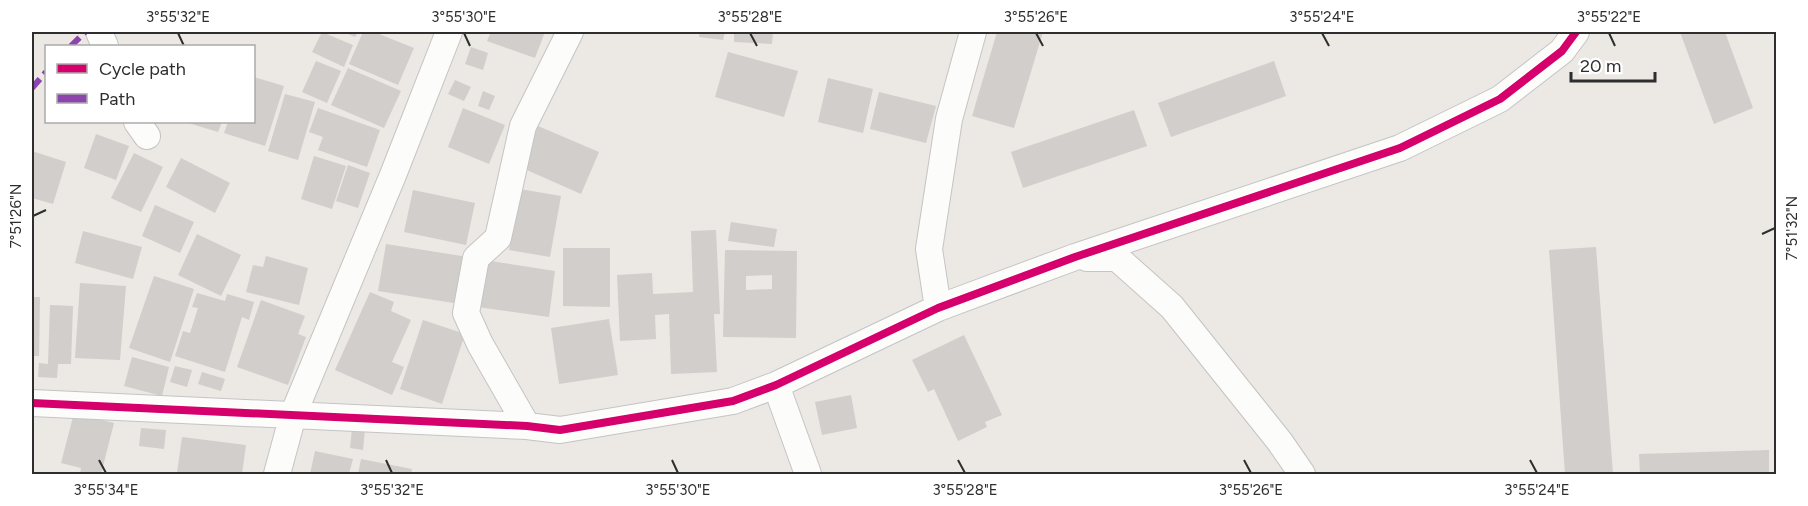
<svg xmlns="http://www.w3.org/2000/svg" width="1808" height="506" viewBox="0 0 1808 506" font-family="Figtree,sans-serif">
<style>
.building{fill:#d1cecb;fill-rule:evenodd}
.lines{fill:none;stroke-linecap:round;stroke-linejoin:round}
.street-casing{stroke:#c5c4c5;stroke-width:28}
.street{stroke:#fcfcfb;stroke-width:26}
.quiet{stroke:#8e44ad;stroke-width:6;stroke-dasharray:12 6;stroke-linecap:butt}
.cycleway-casing{stroke:#fff;stroke-width:11}
.cycleway{stroke:#d6006c;stroke-width:8}
.ticks{fill:none;stroke:#2e2e2e;stroke-width:2}
.neatline{fill:none;stroke:#2e2e2e;stroke-width:2}
.ticks-label{font-size:15px;text-anchor:middle;fill:#2e2e2e}
</style>
<rect width="100%" height="100%" fill="#ece8e4"/>
<path class="building" d="M322 32 353 45 344 67 312 52Z
M344 32H358L355 37Z
M363 32H374L414 48 398 85 349 64Z
M491 32H545L535 58 487 41Z
M700 32H725L723 40 699 37Z
M734 32H773L772 44 734 42Z
M997 32H1043L1014 128 972 116Z
M1680 32H1725L1753 108 1714 124Z
M471 47 488 53 483 70 465 64Z
M728 52 798 71 784 117 715 97Z
M316 61 341 71 327 103 302 92Z
M1274 61 1286 96 1171 137 1158 103Z
M348 68 401 91 384 128 331 105Z
M254 77 284 86 265 146 224 133 228 122H254Z
M828 78 873 89 863 133 818 122Z
M455 80 471 87 464 101 448 94Z
M483 91 495 96 489 110 478 106Z
M879 92 936 106 926 143 870 129Z
M285 94 315 102 298 160 268 151Z
M318 108 380 130 367 167 318 150 323 137 309 132Z
M463 108 505 125 489 164 448 147Z
M1134 110 1147 146 1023 188 1011 152Z
M185 122H222L218 132Z
M538 126 599 152 581 194 520 167Z
M96 134 129 146 116 180 84 168Z
M32 151 66 162 53 204 32 198Z
M134 153 163 167 141 212 111 198Z
M314 156 346 166 332 209 301 199Z
M181 158 230 183 215 213 166 187Z
M348 165 370 173 358 208 336 201Z
M520 189 561 196 550 257 509 250Z
M413 190 475 203 466 245 404 232Z
M155 205 194 222 180 253 142 236Z
M731 222 777 229 774 247 728 241Z
M716 230 720 314H714L717 372 671 374 669 314 655 315 656 339 620 341 617 275 652 273 653 294 693 292 691 231Z
M83 231 142 247 133 279 75 263Z
M197 234 241 255 221 296 178 275Z
M386 244 468 257 460 304 378 291Z
M1596 247 1613 474H1565L1549 250Z
M563 248H610V307L563 306Z
M725 250 797 251 796 338 723 337ZM772 275V289L746 290V276Z
M266 256 308 268 299 305 246 292 253 265 263 267Z
M484 260 555 271 549 317 477 307Z
M154 276 194 289 170 362 129 348Z
M80 283 126 286 120 360 75 358Z
M370 292 394 302 391 311 411 320 392 362 404 367 392 395 335 370Z
M197 293 225 301 227 294 254 302 249 320 242 317 225 372 175 356 183 331 190 333 198 308 192 307Z
M32 297H40L39 356H32Z
M261 300 305 316 298 334 306 337 288 385 237 367Z
M50 305 73 306 71 364H58L57 378 38 377 39 363 48 364Z
M609 319 618 375 559 384 551 328Z
M423 320 465 334 442 404 400 389Z
M964 335 1002 415 985 422 987 427 958 441 934 389 928 392 912 360Z
M132 357 169 367 162 396 124 386Z
M175 366 192 370 187 387 170 382Z
M202 372 225 379 221 391 198 384Z
M851 395 857 428 822 435 815 402Z
M74 413 114 423 101 474H80L81 468 61 463Z
M141 428 166 430 164 449 139 446Z
M352 428 365 429 363 450 350 448Z
M182 437 246 445 242 474 177 473Z
M1769 450V474H1640L1639 454Z
M315 451 353 459 349 474H310Z
M361 459 412 469 411 474H358Z"/>
<g class="lines">
<defs>
<path id="street" d="M99 32 105 46
M137 122 147 136
M1087 258H1117L1172 307 1280 442 1302 474
M938 308 929 249 949 119 973 32
M776 385 808 474
M32 403 527 426 560 430 733 401 776 385 938 308 1075 257 1400 148 1500 99 1562 51 1576 32
M527 426 480 344 466 313 476 258 498 238 523 126 570 32
M277 474 293 415 393 175 449 32"/>
</defs>
<use href="#street" class="street-casing"/>
<use href="#street" class="street"/>
<path class="quiet" d="M71 46 85 32
M32 88 46 72"/>
<defs>
<path id="cycleway" d="M32 403 527 426 560 430 733 401 776 385 938 308 1075 257 1400 148 1500 99 1562 51 1576 32"/>
</defs>
<use href="#cycleway" class="cycleway-casing"/>
<use href="#cycleway" class="cycleway"/>
</g>
<path class="ticks" d="M178 33 184 46M464 33 470 46M750 33 757 46M1036 33 1043 46M1322 33 1329 46M1609 33 1615 46M33 216 46 210M1762 234 1775 228M99 460 106 473M386 460 392 473M672 460 678 473M958 460 965 473M1244 460 1251 473M1530 460 1537 473"/>
<rect width="1808" height="506" fill="none" stroke="#ffffff" stroke-width="66"/>
<rect x="45" y="45" width="210" height="78" fill="#ffffff" stroke="#ababab" stroke-width="1.5"/>
<rect x="57" y="64" width="30" height="9" fill="#d6006c" stroke="#ababab" stroke-width="1.5"/>
<text x="99" y="75" font-size="18" fill="#2e2e2e">Cycle path</text>
<rect x="57" y="94" width="30" height="9" fill="#8e44ad" stroke="#ababab" stroke-width="1.5"/>
<text x="99" y="105" font-size="18" fill="#2e2e2e">Path</text>
<path d="M1571 72v9h84v-9" fill="none" stroke="#2e2e2e" stroke-width="3"/>
<text x="1580" y="72" font-size="18" fill="#2e2e2e" stroke="#ffffff" stroke-width="4.5" paint-order="stroke">20 m</text>
<rect x="33" y="33" width="1742" height="440" class="neatline"/>
<g class="ticks-label">
<text x="178" y="22">3°55'32"E</text>
<text x="464" y="22">3°55'30"E</text>
<text x="750" y="22">3°55'28"E</text>
<text x="1036" y="22">3°55'26"E</text>
<text x="1322" y="22">3°55'24"E</text>
<text x="1609" y="22">3°55'22"E</text>
<text transform="translate(16 216) rotate(-90)" y="5">7°51'26"N</text>
<text transform="translate(1792 228) rotate(-90)" y="5">7°51'32"N</text>
<text x="106" y="495">3°55'34"E</text>
<text x="392" y="495">3°55'32"E</text>
<text x="678" y="495">3°55'30"E</text>
<text x="965" y="495">3°55'28"E</text>
<text x="1251" y="495">3°55'26"E</text>
<text x="1537" y="495">3°55'24"E</text>
</g>
</svg>
